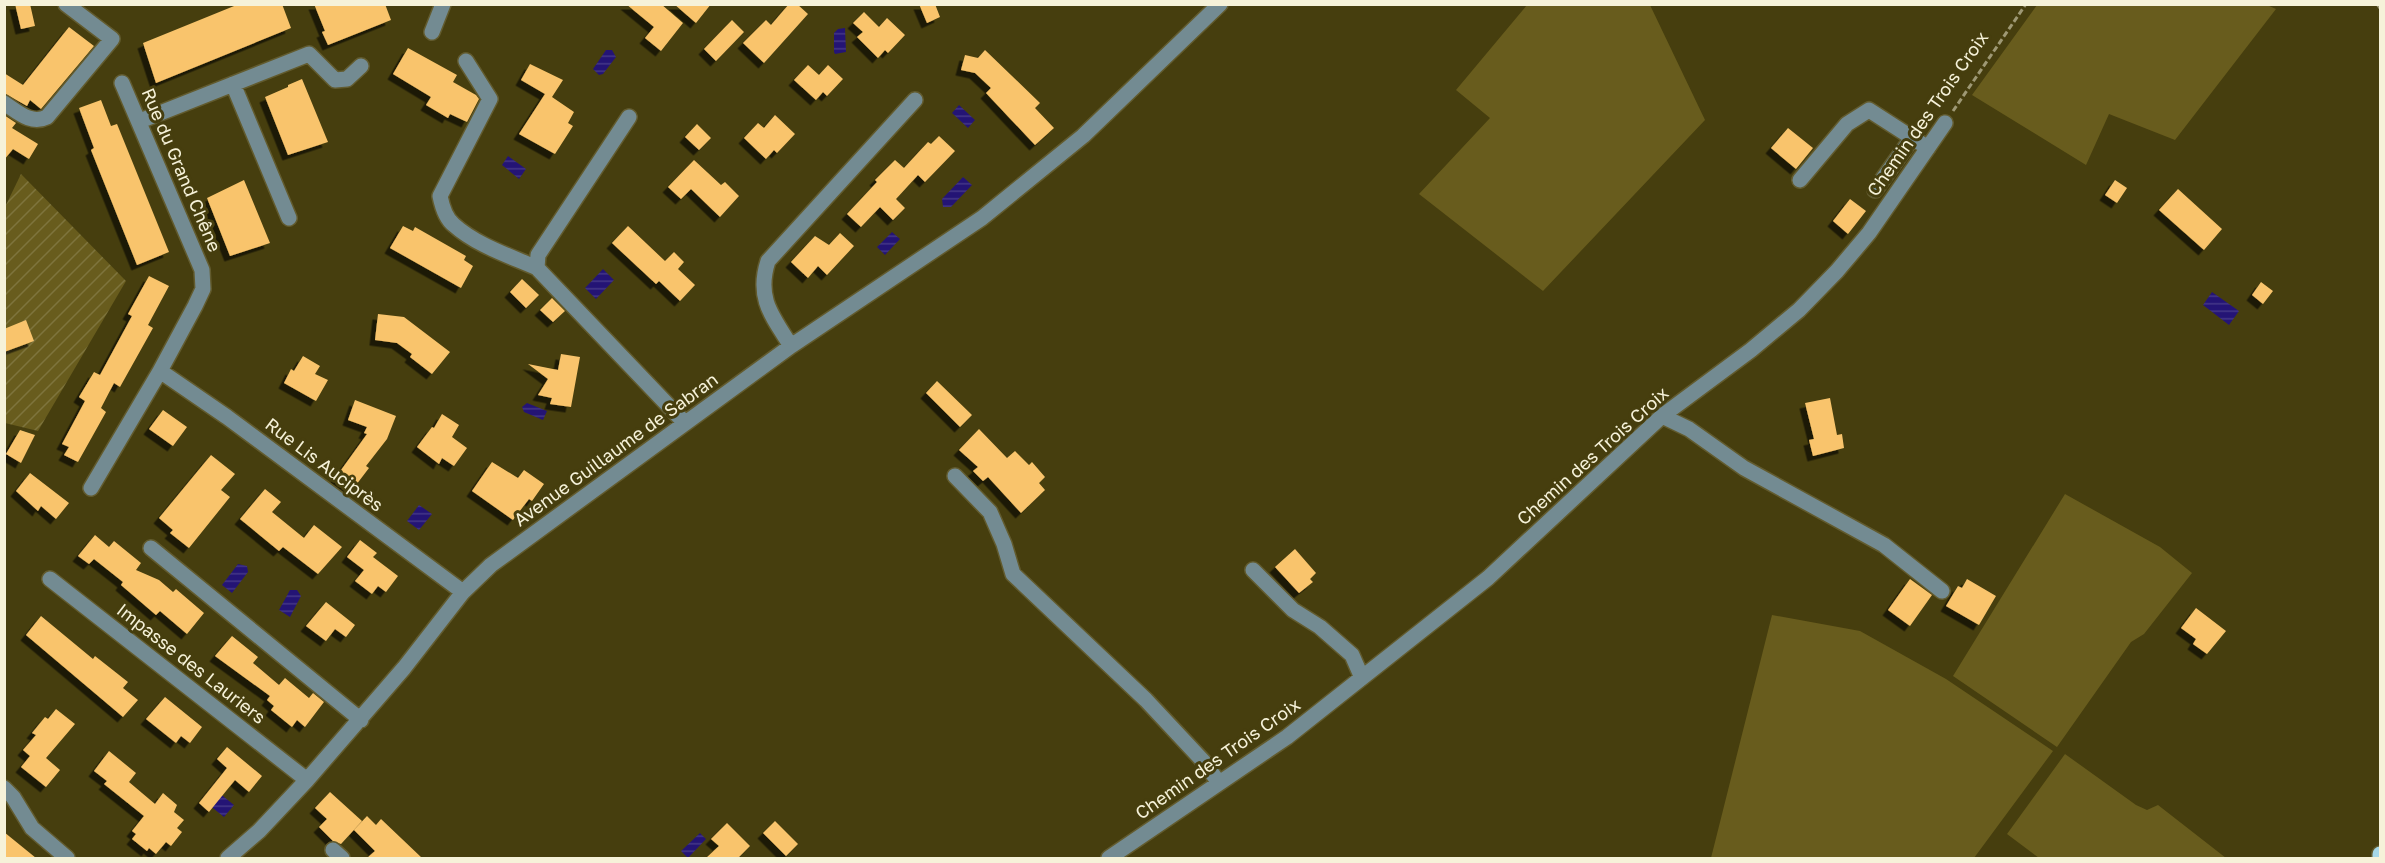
<svg xmlns="http://www.w3.org/2000/svg" width="2385" height="863" viewBox="0 0 2385 863" font-family="'Golos Text',sans-serif">
<style>
.green{fill:#685c1d}
.garden{fill:url(#garden-furrows)}
.water{fill:url(#water-rules)}
.building{fill:#f9c46c;filter:url(#shadow)}
.lines{fill:none;stroke-linecap:round;stroke-linejoin:round}
.minor-casing{stroke:#625b2e;stroke-width:18}
.major-casing{stroke:#625b2e;stroke-width:18}
.path{stroke:#9e9874;stroke-width:3;stroke-dasharray:6 3;stroke-linecap:butt}
.minor{stroke:#738b92;stroke-width:15}
.major{stroke:#a5d7e7;stroke-width:15}
.labels{text-anchor:middle;stroke-width:6;stroke-linejoin:round;paint-order:stroke}
.street-label{font-size:18px;fill:#f6f2d9;stroke:#463e0e}
</style>
<defs>
<pattern id="garden-furrows" width="10" height="10" patternUnits="userSpaceOnUse" patternTransform="scale(1.5)"><rect width="10" height="10" fill="#685c1d"/><path d="M-1 1l2-2M0 10L10 0M9 11l2-2" fill="none" stroke="#7e743d"/></pattern>
<pattern id="water-rules" width="6" height="5" patternUnits="userSpaceOnUse" patternTransform="scale(1.5)"><rect width="6" height="5" fill="#241475"/><path d="M0 2.5h6" fill="none" stroke="#443788"/></pattern>
<filter id="shadow"><feDropShadow dx="-5.5" dy="5.5" stdDeviation="0" flood-color="#0009"/></filter>
</defs>
<rect width="100%" height="100%" fill="#463e0e"/>
<path class="green" d="M1527 5H1650L1705 120 1543 291 1419 194 1490 118 1456 90Z
M2267 5 2276 9 2175 140 2109 114 2086 165 1972 95 2037 5Z
M2065 494 2160 547 2192 573 2144 634 2131 642 2057 747 1953 676Z
M1772 615 1860 631 1946 679 2053 751 1974 858H1711Z
M2065 754 2136 805 2147 810 2158 805 2226 858H2039L2007 834Z"/>
<path class="garden" d="M21 174 126 281 38 431 5 423V207Z"/>
<path class="water" d="M845 28 846 52 835 54 834 52V33L838 29Z
M606 50H612L616 57 603 74 599 75 593 69Z
M959 105 975 120 968 128 952 113Z
M508 156 526 169 519 179 502 165Z
M963 177 972 185 951 207H943L942 199Z
M892 232 900 239 885 255 877 247Z
M603 269 614 280 596 299 585 288Z
M2212 292 2239 311 2229 325 2203 305Z
M527 403 547 411 543 420 524 412 522 407Z
M419 505 432 514 419 530 407 521Z
M238 564 247 566 248 572 232 593 222 585Z
M290 590H297L301 596 290 617 279 610Z
M213 788 234 805 224 817 203 800Z
M700 833 706 839 688 858 681 851Z"/>
<path class="building" d="M15 4H30L35 26 21 29Z
M239 4H282L291 28 156 83 143 43Z
M314 4H385L391 20 328 45 322 32 325 31Z
M626 4H661L683 23 661 51 645 38 654 27Z
M674 4H711L696 23Z
M789 4H797L808 14 764 63 743 43 766 20 771 25Z
M919 4H935L940 17 927 23Z
M864 12 879 27 887 18 905 35 888 53 885 50 878 58 857 37 863 32 853 23Z
M732 20 744 32 716 61 704 49Z
M69 27 94 46 41 109 30 100 27 106 4 93V73L23 85Z
M408 48 457 75 453 82 476 95 479 99 467 122 450 114 448 118 426 105 431 97 393 74Z
M985 50 1040 103 1035 108 1054 128 1035 145 986 93 991 88 975 73 961 70 965 55 978 58Z
M530 64 563 80 552 97 574 112 568 123 573 126 555 154 519 134 545 94 521 80Z
M808 65 819 75 828 65 843 79 827 96 823 92 816 100 794 80Z
M302 79 328 142 288 155 265 97 288 87V85Z
M101 100 111 126 117 124 169 252 137 265 91 150 94 148 79 108Z
M4 115 16 123 12 128 38 144 29 159 13 149 4 160Z
M775 115 795 134 777 153 774 150 766 159 744 138 758 123 764 128Z
M697 124 711 138 699 150 685 137Z
M1788 128 1813 148 1796 169 1771 148Z
M939 136 955 151 925 182 918 175 896 199 905 208 893 220 880 207 861 227 847 214 877 182 875 180 895 160 904 168 928 142 931 144Z
M694 160 721 185 725 182 739 196 720 217 691 189 681 199 668 187Z
M244 180 270 243 230 256 207 198Z
M2115 180 2127 188 2117 203 2105 195Z
M2178 189 2222 229 2204 250 2159 210Z
M1850 199 1866 211 1848 234 1833 221Z
M403 226 413 231 415 227 466 256 464 260 473 266 461 288 390 248Z
M628 226 665 261 674 252 684 262 678 269 695 285 680 301 659 281 656 284 612 243Z
M840 233 854 246 827 275 818 266 808 278 791 262 815 236 829 245Z
M149 276 169 286 148 325 153 328 120 387 114 383 101 408 106 412 78 462 64 455 69 447 62 444 85 401 79 397 94 372 100 375 132 316 128 314Z
M522 279 539 295 526 308 510 292Z
M2261 282 2273 291 2263 304 2252 295Z
M552 298 565 311 553 322 540 310Z
M378 314 404 317 450 352 432 374 410 357 412 354 397 343 375 340Z
M26 320 34 341 4 352V329Z
M561 354 580 357 571 407 550 404 552 398 538 395 548 379 528 364 558 370Z
M303 356 320 366 315 374 328 380 316 401 284 383 291 369 294 371Z
M937 381 972 415 960 427 926 393Z
M1830 398 1837 435 1842 434 1844 448 1813 456 1809 440 1814 439 1805 403Z
M355 400 396 416 387 439 366 466 369 468 353 489 336 477 367 434 364 433 367 427 348 420Z
M163 410 187 427 173 446 149 429Z
M442 414 459 425 452 437 467 448 454 466 442 458 439 464 417 447 432 427 434 428Z
M979 429 1007 458 1015 451 1029 465 1032 462 1045 477 1039 483 1045 490 1021 513 988 477 983 481 973 471 978 467 959 450Z
M20 430 35 435 21 463 6 454Z
M211 455 235 474 221 490 230 497 189 548 170 533 173 530 159 518Z
M492 462 518 478 524 470 544 484 532 501 529 499 513 520 472 491Z
M30 473 69 503 56 519 41 506 38 511 16 491Z
M265 489 281 502 272 512 304 538 314 525 342 547 318 574 283 547 279 551 240 519Z
M95 535 109 547 114 541 141 563 136 570 159 580 173 592 176 589 204 613 187 634 160 611 156 615 121 585 123 582 94 559 89 564 78 556Z
M360 540 377 553 373 557 398 576 386 592 378 586 372 594 355 581 364 570 347 557Z
M1295 549 1316 573 1310 579 1313 582 1299 593 1275 567Z
M1910 579 1932 595 1910 626 1888 610Z
M1967 579 1996 596 1979 625 1946 606 1958 586 1962 588Z
M326 602 355 625 346 637 335 629 326 641 306 626Z
M2196 608 2226 631 2207 654 2193 644 2196 639 2181 628Z
M41 616 93 659 95 656 128 682 123 688 138 700 123 717 26 635Z
M232 636 258 657 253 663 279 685 285 678 309 698 313 693 324 702 305 727 297 720 292 727 271 710 274 706 267 700 270 696 215 656Z
M165 697 202 727 190 743 181 736 176 743 146 719Z
M56 709 75 724 46 758 60 770 46 787 21 767 30 756 23 750 36 735 32 733 45 717 48 719Z
M227 747 262 776 249 792 235 780 209 812 199 803 227 768 217 759Z
M109 751 136 773 129 782 155 804 163 793 177 805 174 812 184 820 177 828 182 832 171 846 166 842 156 854 149 848 147 851 132 839 136 834 132 831 144 816 104 784 107 781 94 771Z
M330 792 362 821 341 844 333 841 319 827 327 819 315 808Z
M367 816 376 825 381 819 422 858H367L375 851 354 830Z
M775 821 798 844 786 856 763 833Z
M727 823 750 846 738 858H706L719 846 711 839Z
M4 832 36 858H4Z"/>
<g class="lines">
<defs>
<path id="minor" d="M432 32 443 4
M466 61 490 99 440 196C442 206 446 219 454 225 476 245 510 256 537 268
M233 84 289 218
M4 103C18 112 31 125 47 117L112 39 66 4
M629 117 538 255 537 268 685 423
M140 121 309 54 335 80 347 79 361 66
M1800 180 1847 124 1869 110 1928 148
M1875 190 1912 138
M791 346C772 316 756 298 768 261L915 100
M160 371 227 417 463 592
M1662 416 1689 429 1744 468 1884 545 1942 591
M955 476 990 512 1004 544 1013 574 1146 700 1204 762 1219 783
M91 488 160 371 195 306 203 289 202 270 122 83
M151 548 361 720
M1253 570 1293 610 1320 627 1352 655 1362 678
M50 579 307 780
M4 788 13 797 32 828 67 858
M333 850 342 858
M228 858 259 831 307 780 404 668 463 592 491 565 791 346 982 218 1083 136 1220 4
M1109 858 1287 737 1488 578 1662 416 1751 350 1799 310 1837 271 1869 233 1945 123"/>
<path id="major" d="M2380 858V854"/>
</defs>
<use href="#minor" class="minor-casing"/>
<use href="#major" class="major-casing"/>
<path class="path" d="M2377 4 2380 8
M1953 111 2026 4"/>
<use href="#minor" class="minor"/>
<use href="#major" class="major"/>
</g>
<g class="labels">
<g class="street-label">
<text transform="translate(1928 114) rotate(-55)" y="6">Chemin des Trois Croix</text>
<text transform="translate(181 170) rotate(67)" y="6">Rue du Grand Chêne</text>
<text transform="translate(616 450) rotate(-36)" y="6">Avenue Guillaume de Sabran</text>
<text transform="translate(1593 456) rotate(-42)" y="6">Chemin des Trois Croix</text>
<text transform="translate(324 465) rotate(37)" y="6">Rue Lis Auciprès</text>
<text transform="translate(191 664) rotate(38)" y="6">Impasse des Lauriers</text>
<text transform="translate(1218 759) rotate(-35)" y="6">Chemin des Trois Croix</text>
</g>
</g>
<rect width="2385" height="863" fill="none" stroke="#f6f2d9" stroke-width="12"/>
</svg>
